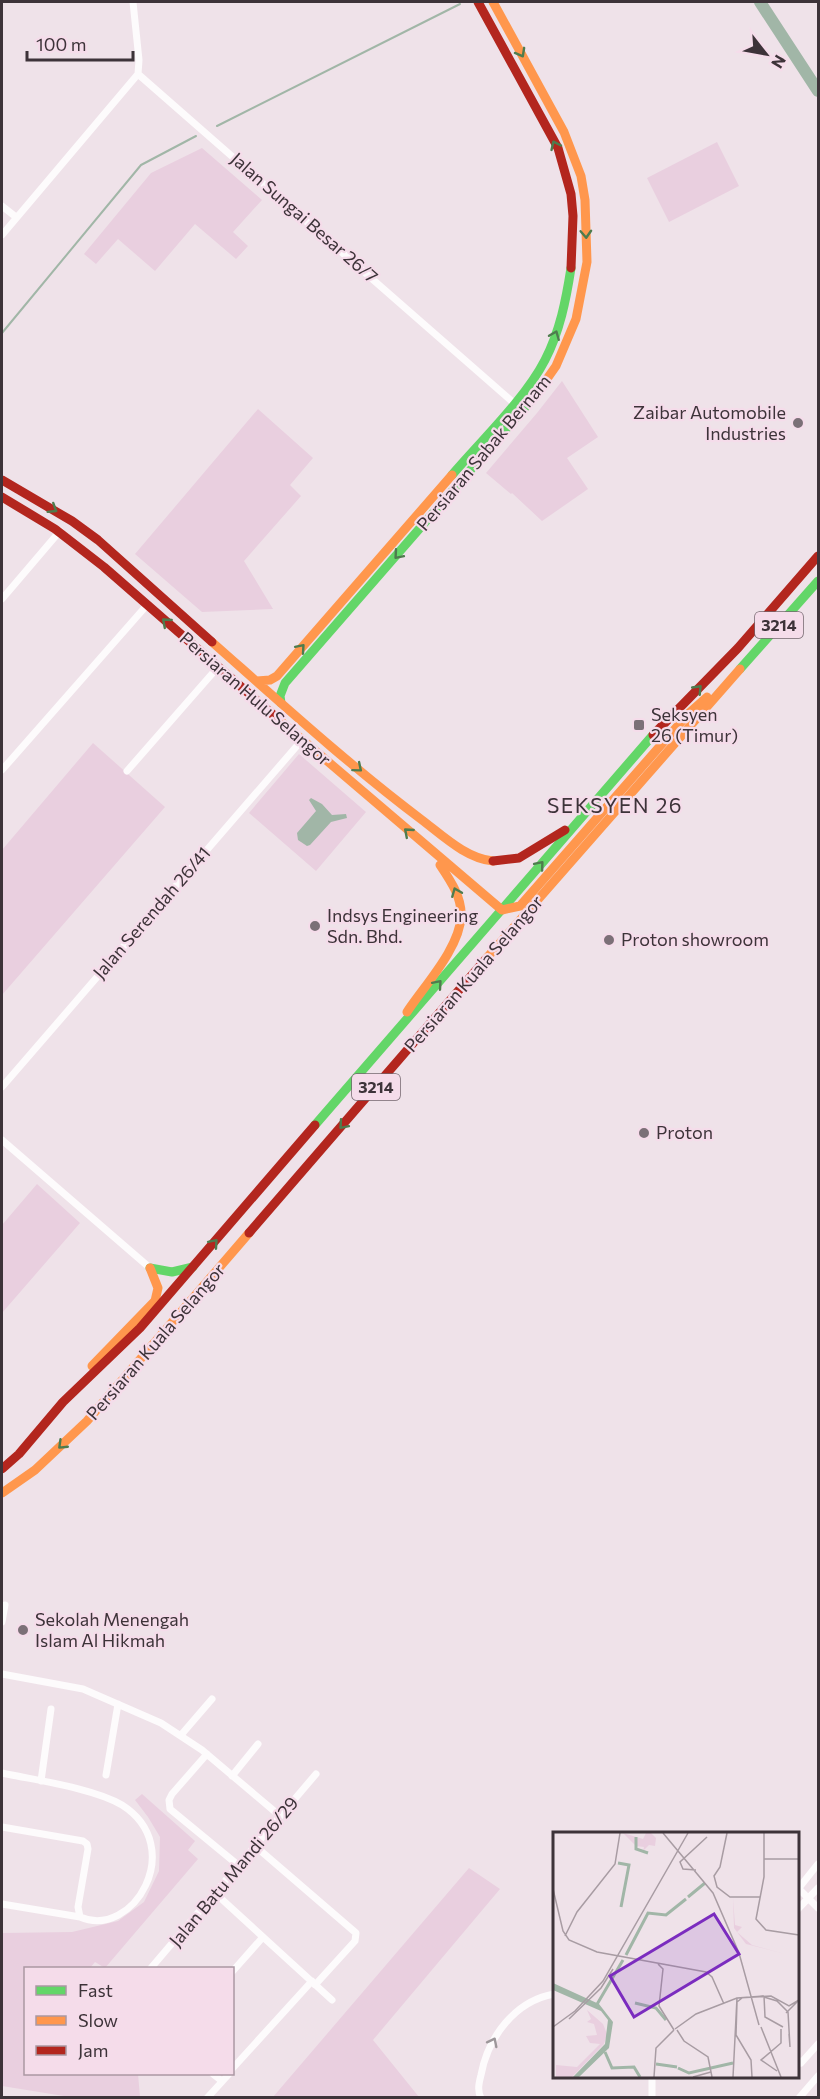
<svg xmlns="http://www.w3.org/2000/svg" width="820" height="2099" viewBox="0 0 820 2099" font-family="Commissioner,sans-serif">
<style>
.green{fill:#e9cfdf}
.water{fill:#a1b6a7}
.lines{fill:none;stroke-linecap:round;stroke-linejoin:round}
.stream{stroke:#a1b6a7;stroke-width:2}
.river{stroke:#a1b6a7;stroke-width:12}
.street{stroke:#fdfbfc;stroke-width:7}
.fast{stroke:#63d668;stroke-width:9}
.slow{stroke:#ff974d;stroke-width:9}
.jam{stroke:#b3261e;stroke-width:9}
.oneway{stroke:#4e7c4e}
.oneway2{stroke:#9d979a}
.poi-dot{fill:#7b7077;stroke:#f5dcea;stroke-width:2}
.labels{text-anchor:middle;stroke-width:4.5;stroke-linejoin:round;paint-order:stroke}
.shield{fill:#f5dcea;stroke:#74666e;stroke-width:1.5}
.shield-label{font-size:16px;font-weight:bold;fill:#3d3339}
.street-label{font-size:18px;fill:#3d3339;stroke:#f5dcea}
.poi-label{font-size:18px;fill:#3d3339;stroke:#f5dcea;text-anchor:start}
.quarter-label{font-size:21px;letter-spacing:1.5px;fill:#3d3339;stroke:#f5dcea}
.inset-river{fill:none;stroke:#a1b6a7;stroke-width:3}
.inset-road{fill:none;stroke:#a89ca3;stroke-width:1.5}
.view{fill:#7b2cbf;fill-opacity:0.15;stroke:#7b2cbf;stroke-width:3}
.inset-edge{fill:none;stroke:#3d3339;stroke-width:3}
</style>
<rect width="100%" height="100%" fill="#efe2e9"/>
<path class="green" d="M717 142 739 186 669 222 647 178Z
M202 148 262 200 233 232 248 246 236 259 195 224 155 271 118 239 96 264 84 254 151 173Z
M562 381 598 437 567 458 588 489 542 521 512 493 511 494 486 473 537 413Z
M258 409 313 458 290 485 301 496 244 561 273 609 202 612 135 554Z
M93 743 165 807 2 995V850Z
M299 754 366 812 316 871 249 813Z
M37 1184 80 1223 2 1313V1225Z
M142 1794 195 1841 188 1850 198 1859 105 1968 95 1962 90 1968H26V2074H138L140 2097H70L2 2086V1933L72 1932 118 1921 144 1902 159 1871 160 1837 148 1817 135 1800Z
M469 1868 500 1889 373 2040 419 2097H273Z"/>
<path class="water" d="M311 798 322 804 332 815 346 814 347 818 331 822 310 845 307 846 298 840 297 833 316 811 309 800Z"/>
<g class="lines">
<path class="stream" d="M217 126 460 4
M2 333 141 165 196 136"/>
<path class="river" d="M760 2 818 91"/>
<path class="street" d="M133 2 139 60 138 74 523 411
M2 206 16 217
M2 235 138 74
M2 599 60 531
M2 770 147 605
M127 771 218 667
M2 1087 302 740
M2 1140 150 1268
M2 1622 5 1605
M2 1674 83 1689 161 1723 202 1750 280 1816
M181 1735 212 1699
M207 1754 172 1794 169 1800 170 1809 238 1865
M2 1773C34 1780 94 1788 122 1805 188 1847 133 1940 80 1917L2 1904
M106 1775 118 1704
M232 1776 258 1744
M41 1781 51 1709
M2 1827 83 1841 87 1844 88 1849 78 1907 80 1917
M255 1846 356 1933 355 1941 315 1985
M798 1888 818 1908
M798 1889 818 1864
M215 1893 332 2000
M798 1909 818 1888
M151 1968 316 1774
M232 1972 263 1937
M798 2060 801 2063 818 2044
M232 2069 312 1981
M213 2074 222 2081
M207 2098 229 2074
M481 2098C477 2090 479 2083 481 2075 488 2037 515 2001 554 1994
M652 2098V2076
M799 2098 818 2076"/>
<path class="fast" d="M452 475C481 441 525 399 545 360 560 331 566 300 571 268
M740 669 818 581
M281 703 280 696 285 683 535 396
M315 1125 653 735
M150 1268 172 1272 193 1267"/>
<path class="slow" d="M493 2 564 132 581 176 585 200 587 262 576 319 556 366 535 396
M212 642C281 703 349 765 422 820 443 836 467 859 493 861
M257 681 270 680 277 676 452 475
M278 719 502 910
M502 910 520 906 689 713 707 697
M485 960 740 669
M407 1012C424 986 460 948 461 916 462 897 450 880 440 865
M92 1366 155 1301 158 1288 150 1268
M2 1493 35 1470 87 1421 249 1233"/>
<path class="jam" d="M478 2 558 148 571 194 573 216 571 268
M2 480 72 521 98 540 212 642
M2 497 55 529 104 567 278 719
M653 735 738 648 818 556
M493 861 519 858 565 830
M249 1233 485 960
M2 1469 19 1454 63 1402 140 1328 315 1125"/>
</g>
<defs><path id="oneway-chevron" d="M-2-3.5L2.5 0L-2 3.5" fill="none" stroke-width="1.6" stroke-linecap="round" stroke-linejoin="round" transform="scale(1.5)"/></defs>
<g class="oneway">
<use href="#oneway-chevron" transform="translate(521 53) rotate(61)"/>
<use href="#oneway-chevron" transform="translate(555 145) rotate(-115)"/>
<use href="#oneway-chevron" transform="translate(586 234) rotate(87)"/>
<use href="#oneway-chevron" transform="translate(555 335) rotate(-68)"/>
<use href="#oneway-chevron" transform="translate(53 509) rotate(32)"/>
<use href="#oneway-chevron" transform="translate(398 555) rotate(131)"/>
<use href="#oneway-chevron" transform="translate(166 622) rotate(-139)"/>
<use href="#oneway-chevron" transform="translate(301 648) rotate(-49)"/>
<use href="#oneway-chevron" transform="translate(698 689) rotate(-46)"/>
<use href="#oneway-chevron" transform="translate(358 768) rotate(40)"/>
<use href="#oneway-chevron" transform="translate(408 832) rotate(-139)"/>
<use href="#oneway-chevron" transform="translate(540 865) rotate(-50)"/>
<use href="#oneway-chevron" transform="translate(456 892) rotate(-112)"/>
<use href="#oneway-chevron" transform="translate(438 984) rotate(-49)"/>
<use href="#oneway-chevron" transform="translate(343 1125) rotate(131)"/>
<use href="#oneway-chevron" transform="translate(214 1243) rotate(-49)"/>
<use href="#oneway-chevron" transform="translate(62 1445) rotate(136)"/>
</g>
<use class="oneway2" href="#oneway-chevron" transform="translate(493 2042) rotate(-63)"/>
<g class="poi-dot">
<circle cx="798" cy="423" r="6"/>
<rect x="633" y="719" width="12" height="12" rx="3"/>
<circle cx="315" cy="926" r="6"/>
<circle cx="609" cy="940" r="6"/>
<circle cx="644" cy="1133" r="6"/>
<circle cx="23" cy="1630" r="6"/>
</g>
<g class="labels">
<g class="shield">
<rect x="755" y="612" width="48" height="26" rx="4.5"/>
<rect x="352" y="1074" width="48" height="26" rx="4.5"/>
</g>
<g class="shield-label">
<text x="779" y="631">3214</text>
<text x="376" y="1093">3214</text>
</g>
<g class="street-label">
<text transform="translate(304 218) rotate(41)" y="6">Jalan Sungai Besar 26/7</text>
<text transform="translate(484 453) rotate(-50)" y="6">Persiaran Sabak Bernam</text>
<text transform="translate(255 699) rotate(41)" y="6">Persiaran Hulu Selangor</text>
<text transform="translate(152 913) rotate(-49)" y="6">Jalan Serendah 26/41</text>
<text transform="translate(474 974) rotate(-49)" y="6">Persiaran Kuala Selangor</text>
<text transform="translate(156 1342) rotate(-49)" y="6">Persiaran Kuala Selangor</text>
<text transform="translate(234 1872) rotate(-50)" y="6">Jalan Batu Mandi 26/29</text>
</g>
<g class="poi-label">
<text x="786" y="419" text-anchor="end">Zaibar Automobile<tspan x="786" dy="21">Industries</tspan></text>
<text x="651" y="721">Seksyen<tspan x="651" dy="21">26 (Timur)</tspan></text>
<text x="327" y="922">Indsys Engineering<tspan x="327" dy="21">Sdn. Bhd.</tspan></text>
<text x="621" y="946">Proton showroom</text>
<text x="656" y="1139">Proton</text>
<text x="35" y="1626">Sekolah Menengah<tspan x="35" dy="21">Islam Al Hikmah</tspan></text>
</g>
<g class="quarter-label">
<text x="615" y="813">SEKSYEN 26</text>
</g>
</g>
<g transform="translate(553 1832)">
<rect width="246" height="246" fill="#efe2e9"/>
<path d="M70 1 90 7 93 1H98L103 6 102 14 96 13 90 19 91 15 83 14ZM180 66 182 93 189 95 184 100 199 113 232 122 193 112 181 96ZM34 178 50 192 54 202 51 212 19 245H3V233L24 235 47 212 37 211 33 204 44 203 41 192 34 190 38 187Z" fill="#e9cfdf"/>
<path d="M0 151 46 172 60 190 56 216 26 245H20L52 212 55 188 48 179 0 158Z" fill="#a1b6a7"/>
<path class="inset-river" d="M83 5V17L95 21M65 31 76 33 68 75M135 65 152 51M73 123 95 81 113 83 133 67M82 171 103 176 113 188M43 174 70 128M52 220 59 236 81 235 87 245M103 232 124 235M125 236 136 241 180 231"/>
<path class="inset-road" d="M110 1 160 61 186 121 206 193M174 1 167 35 161 44 164 55 177 65H207M211 1V45L203 87 213 98 246 103M211 27H246M143 38 130 37 127 30 154 5M0 57 10 99 16 108 44 120 153 140 159 145 171 172M12 104 24 80 62 32 67 1M105 132 110 137 106 174 121 198M211 164 212 185 230 195M211 165 224 169 235 180 237 215 236 202M189 166 184 170 183 203 198 228 199 245M233 181 246 168M16 187 48 156 60 137M0 195 22 179 50 149 135 1M208 195 228 245M122 197 143 182 184 166 211 164M124 198 131 209 155 225 159 245M224 239 208 228 228 211V197M101 245 103 216 121 198M140 245 158 240M180 245 184 166 218 164 236 174 246 168"/>
<path class="view" d="M161 82 186 122 81 185 57 144Z"/>
<rect width="246" height="246" class="inset-edge"/>
</g>
<rect width="820" height="2099" fill="none" stroke="#3d3339" stroke-width="6"/>
<rect x="24" y="1967" width="210" height="108" fill="#f5dcea" stroke="#ab98a3" stroke-width="1.5"/>
<rect x="36" y="1986" width="30" height="9" fill="#63d668" stroke="#ab98a3" stroke-width="1.5"/>
<text x="78" y="1997" font-size="18" fill="#3d3339">Fast</text>
<rect x="36" y="2016" width="30" height="9" fill="#ff974d" stroke="#ab98a3" stroke-width="1.5"/>
<text x="78" y="2027" font-size="18" fill="#3d3339">Slow</text>
<rect x="36" y="2046" width="30" height="9" fill="#b3261e" stroke="#ab98a3" stroke-width="1.5"/>
<text x="78" y="2057" font-size="18" fill="#3d3339">Jam</text>
<g transform="translate(766 54) rotate(121)" stroke="#f5dcea" stroke-width="4.5" paint-order="stroke">
<path d="M0-4.5L10 22L0 15L-10 22Z" fill="#3d3339"/>
<text y="-9" font-size="16" font-weight="bold" text-anchor="middle" fill="#3d3339">N</text>
</g>
<path d="M27 51v9h106v-9" fill="none" stroke="#3d3339" stroke-width="3"/>
<text x="36" y="51" font-size="18" fill="#3d3339" stroke="#f5dcea" stroke-width="4.5" paint-order="stroke">100 m</text>
</svg>
